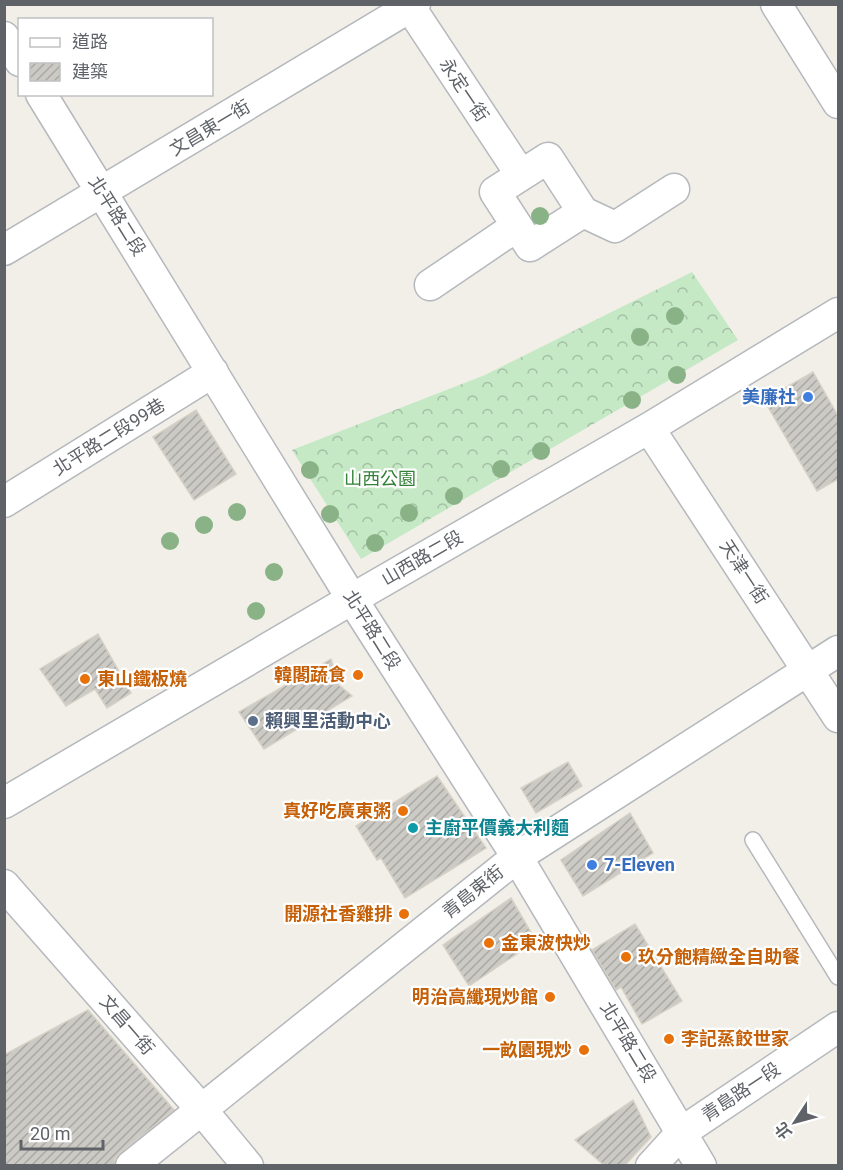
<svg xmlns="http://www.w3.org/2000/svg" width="843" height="1170" viewBox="0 0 843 1170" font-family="Roboto,'Noto Sans TC',sans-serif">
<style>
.forest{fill:url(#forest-crowns)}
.building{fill:url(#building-hatch);stroke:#d6d1c6;stroke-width:1.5}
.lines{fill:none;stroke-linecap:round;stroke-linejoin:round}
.service-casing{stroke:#b5b8bc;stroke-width:18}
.minor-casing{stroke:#b5b8bc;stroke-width:33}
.service{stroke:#fff;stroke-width:15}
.minor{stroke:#fff;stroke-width:30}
.tree{fill:#89b387}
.shop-dot{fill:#3f7fe0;stroke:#fff;stroke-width:2}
.food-dot{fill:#e8710a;stroke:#fff;stroke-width:2}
.service-dot{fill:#5c6f8a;stroke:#fff;stroke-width:2}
.culture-dot{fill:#0f9aa8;stroke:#fff;stroke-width:2}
.labels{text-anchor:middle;stroke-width:4.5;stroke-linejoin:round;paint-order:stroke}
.street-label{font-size:18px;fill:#5f6368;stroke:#fff}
.shop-label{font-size:18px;font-weight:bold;fill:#366cbe;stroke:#fff;text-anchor:end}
.park-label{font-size:18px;fill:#348238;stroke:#fff}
.food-label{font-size:18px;font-weight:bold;fill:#c56008;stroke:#fff;text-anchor:end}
.service-label{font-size:18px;font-weight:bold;fill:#4e5e75;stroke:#fff;text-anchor:start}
.culture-label{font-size:18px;font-weight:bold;fill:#0d838f;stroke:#fff;text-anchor:start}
</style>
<defs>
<pattern id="forest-crowns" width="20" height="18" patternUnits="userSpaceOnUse" patternTransform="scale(1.5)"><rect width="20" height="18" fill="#c5e8c5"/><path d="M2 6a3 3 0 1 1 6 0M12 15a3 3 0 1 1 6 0" fill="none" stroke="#a3c0a4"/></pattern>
<pattern id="building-hatch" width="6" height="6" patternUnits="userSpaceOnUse" patternTransform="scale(1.5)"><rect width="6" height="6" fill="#cccac5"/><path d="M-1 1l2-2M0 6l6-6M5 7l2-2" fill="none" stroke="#a9a8a4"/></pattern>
</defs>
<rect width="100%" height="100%" fill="#f1efe8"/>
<path class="forest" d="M692 272 738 340 361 559 292 450 485 375Z"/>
<path class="building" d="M813 372 838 416V479L817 491 764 400Z
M196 410 236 474 194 500 153 437Z
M98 634 131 693 107 708 95 689 66 706 40 669Z
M331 659 339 685 352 696 264 749 239 712Z
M568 762 582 786 536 813 521 788Z
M437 776 486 848 405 898 381 858 377 860 356 826Z
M630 813 653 853 583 896 561 860Z
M511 898 536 941 469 986 443 945Z
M635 924 682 1001 642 1024 621 987 616 990 592 950Z
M88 1010 174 1110 120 1153 115 1159 114 1166H4V1055Z
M633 1100 651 1137 624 1166H605L575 1140Z"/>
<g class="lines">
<defs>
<path id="service" d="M753 840 838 977"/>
<path id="minor" d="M408 4 521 175
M776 4 838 103
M4 37 20 61
M41 94 352 599 517 857 701 1166
M583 212 548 158 495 192 530 246 583 212 615 227 674 189
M4 250 415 4
M430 285 517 226
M649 428 838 717
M4 502 213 372
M4 803 352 599 649 428 838 313
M4 885 201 1109 248 1166
M131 1166 517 857 838 651
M651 1166 682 1132 838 1027"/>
</defs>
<use href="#service" class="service-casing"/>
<use href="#minor" class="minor-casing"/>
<use href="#service" class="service"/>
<use href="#minor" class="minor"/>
</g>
<g class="tree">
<circle cx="540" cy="216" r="9"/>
<circle cx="675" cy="316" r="9"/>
<circle cx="640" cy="337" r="9"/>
<circle cx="677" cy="375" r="9"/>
<circle cx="632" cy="400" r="9"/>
<circle cx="541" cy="451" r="9"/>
<circle cx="501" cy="469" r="9"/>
<circle cx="310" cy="470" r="9"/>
<circle cx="454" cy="496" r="9"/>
<circle cx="237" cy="512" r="9"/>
<circle cx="409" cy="513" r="9"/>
<circle cx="330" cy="514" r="9"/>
<circle cx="204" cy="525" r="9"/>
<circle cx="170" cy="541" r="9"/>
<circle cx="375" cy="543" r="9"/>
<circle cx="274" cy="572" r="9"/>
<circle cx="256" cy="611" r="9"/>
</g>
<g class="shop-dot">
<circle cx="808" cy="397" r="6"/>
<circle cx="592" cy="865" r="6"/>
</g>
<g class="food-dot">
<circle cx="358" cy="675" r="6"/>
<circle cx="85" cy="679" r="6"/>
<circle cx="403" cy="811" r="6"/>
<circle cx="404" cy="914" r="6"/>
<circle cx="489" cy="943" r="6"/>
<circle cx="626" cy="957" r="6"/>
<circle cx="550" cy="997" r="6"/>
<circle cx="669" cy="1039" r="6"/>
<circle cx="584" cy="1050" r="6"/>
</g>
<circle class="service-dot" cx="253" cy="721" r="6"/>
<circle class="culture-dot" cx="413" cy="828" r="6"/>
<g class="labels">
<g class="street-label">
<text transform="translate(464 90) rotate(56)" y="6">永定一街</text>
<text transform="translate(210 128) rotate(-31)" y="6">文昌東一街</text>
<text transform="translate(117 216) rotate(58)" y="6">北平路二段</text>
<text transform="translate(109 437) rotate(-32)" y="6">北平路二段99巷</text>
<text transform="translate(422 558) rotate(-30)" y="6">山西路二段</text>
<text transform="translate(744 572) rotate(57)" y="6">天津一街</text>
<text transform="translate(372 630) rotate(58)" y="6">北平路二段</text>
<text transform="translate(473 892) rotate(-39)" y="6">青島東街</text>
<text transform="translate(127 1025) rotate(49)" y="6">文昌一街</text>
<text transform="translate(628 1042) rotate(59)" y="6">北平路二段</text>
<text transform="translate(741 1092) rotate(-34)" y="6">青島路一段</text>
</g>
<g class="shop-label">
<text x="796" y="403">美廉社</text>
<text x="604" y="871" text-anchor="start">7-Eleven</text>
</g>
<g class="park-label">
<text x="380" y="485">山西公園</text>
</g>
<g class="food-label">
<text x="346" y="681">韓閣蔬食</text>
<text x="97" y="685" text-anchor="start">東山鐵板燒</text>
<text x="391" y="817">真好吃廣東粥</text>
<text x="392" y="920">開源社香雞排</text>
<text x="501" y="949" text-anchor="start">金東波快炒</text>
<text x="638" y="963" text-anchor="start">玖分飽精緻全自助餐</text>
<text x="538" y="1003">明治高纖現炒館</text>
<text x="681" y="1045" text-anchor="start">李記蒸餃世家</text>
<text x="572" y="1056">一畝園現炒</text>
</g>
<g class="service-label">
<text x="265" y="727">賴興里活動中心</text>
</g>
<g class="culture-label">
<text x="425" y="834">主廚平價義大利麵</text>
</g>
</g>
<rect width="843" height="1170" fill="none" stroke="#5f6368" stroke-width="12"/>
<rect x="18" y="18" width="195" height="78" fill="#ffffff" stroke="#bfc1c3" stroke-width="1.5"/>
<rect x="30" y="38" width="30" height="9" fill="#ffffff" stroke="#bfc1c3" stroke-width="1.5"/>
<text x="72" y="48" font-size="18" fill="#5f6368">道路</text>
<rect x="30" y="63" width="30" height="18" fill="url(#building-hatch)" stroke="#bfc1c3" stroke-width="1.5"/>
<text x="72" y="78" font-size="18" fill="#5f6368">建築</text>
<g transform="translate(795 1122) rotate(234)" stroke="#ffffff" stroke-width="4.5" paint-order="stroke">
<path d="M0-4.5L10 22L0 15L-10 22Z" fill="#5f6368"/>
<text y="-9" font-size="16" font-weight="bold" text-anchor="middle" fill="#5f6368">北</text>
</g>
<path d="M21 1140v9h82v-9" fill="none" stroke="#5f6368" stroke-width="3"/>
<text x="30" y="1140" font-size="18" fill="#5f6368" stroke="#ffffff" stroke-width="4.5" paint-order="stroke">20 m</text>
</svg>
